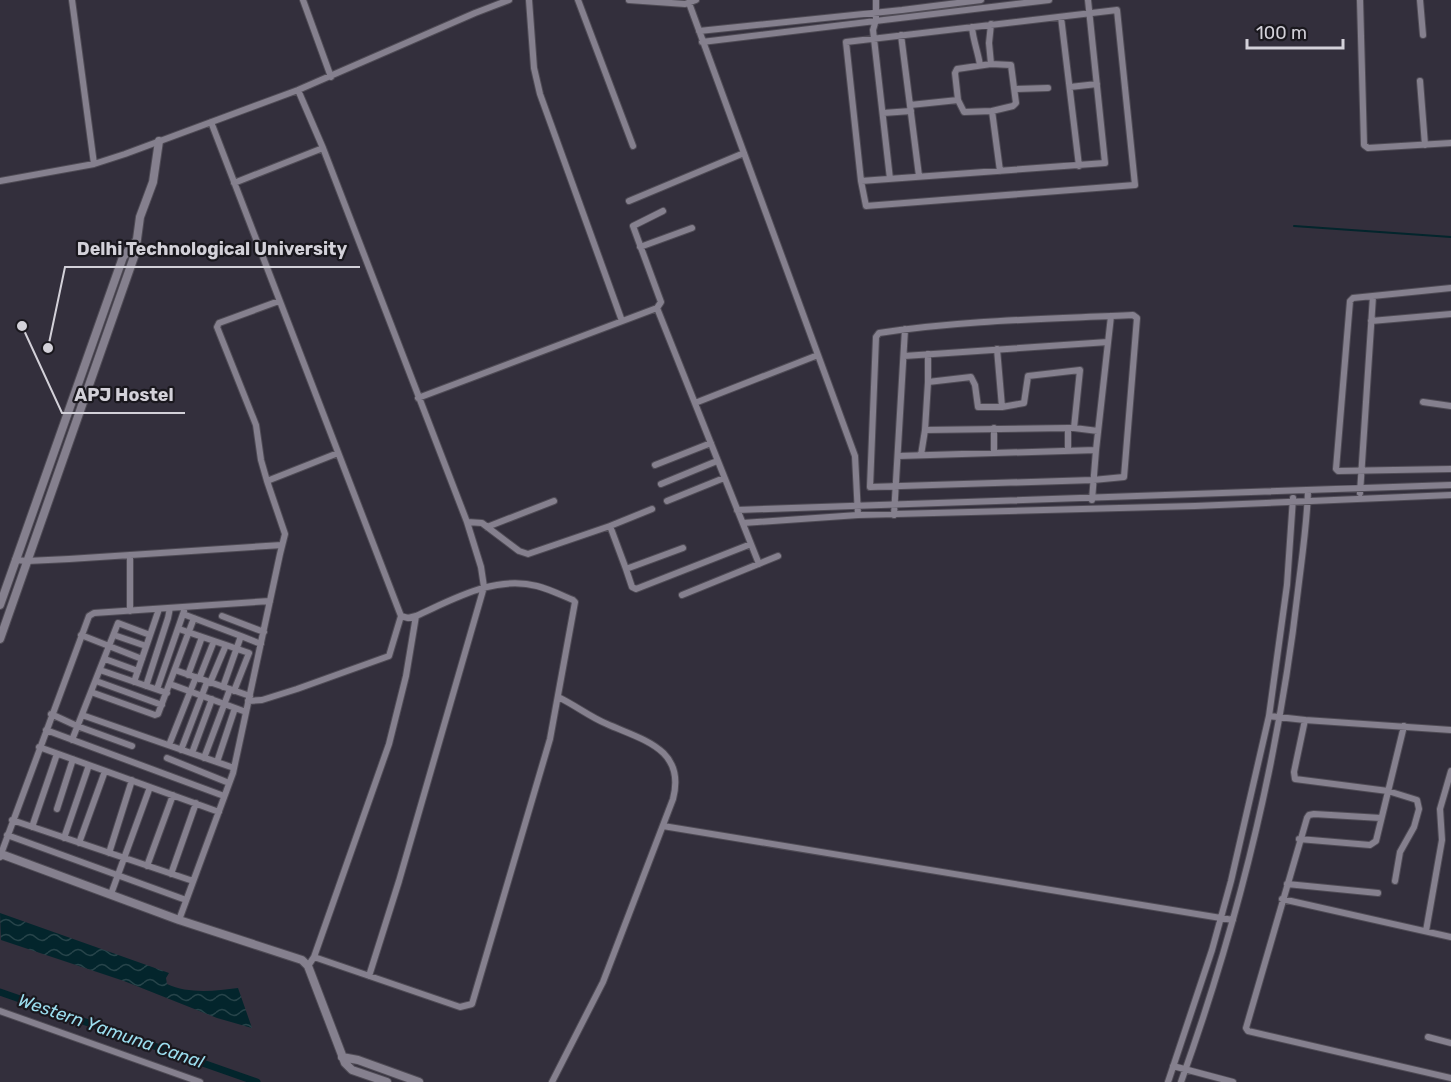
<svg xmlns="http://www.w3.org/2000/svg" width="1451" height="1082" viewBox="0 0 1451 1082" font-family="Rubik,sans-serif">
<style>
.water{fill:url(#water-waves)}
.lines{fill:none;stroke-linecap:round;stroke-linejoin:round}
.stream{stroke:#03252c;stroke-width:2}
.canal{stroke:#03252c;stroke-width:7}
.minor-casing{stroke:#4f4b55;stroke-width:8}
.tertiary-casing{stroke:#4f4b55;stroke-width:10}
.minor{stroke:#85808e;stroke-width:6}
.tertiary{stroke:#85808e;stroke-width:8}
.labels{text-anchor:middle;stroke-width:4.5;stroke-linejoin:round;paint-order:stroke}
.water-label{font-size:18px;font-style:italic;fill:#9bddee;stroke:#1a181e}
.leader{fill:none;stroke:#d3d1d9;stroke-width:2}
.callout-dot{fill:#d3d1d9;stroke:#1a181e;stroke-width:2}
.callout-label{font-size:18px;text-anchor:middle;font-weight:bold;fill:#d3d1d9;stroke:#1a181e;stroke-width:4.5;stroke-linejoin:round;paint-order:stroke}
</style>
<defs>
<pattern id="water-waves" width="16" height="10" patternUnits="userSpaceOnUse" patternTransform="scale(1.5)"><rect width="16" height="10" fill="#03252c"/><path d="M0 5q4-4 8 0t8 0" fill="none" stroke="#27444a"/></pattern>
</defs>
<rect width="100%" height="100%" fill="#332f3c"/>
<path class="water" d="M0 913 169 973 166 978 167 984C188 994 215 991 238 988L252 1028 217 1018 124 981 1 940Z"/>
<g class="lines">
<path class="stream" d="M1294 226 1451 237"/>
<path class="canal" d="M0 992 257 1082"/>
<defs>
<path id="minor" d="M72 0 94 164
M303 0 331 77
M529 0 534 68 540 94 622 321
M578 0 633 146
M629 0 685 4 696 0
M876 0V20L873 30 890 179
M1360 0 1364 145 1368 148 1451 143
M1420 0 1423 35
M689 3 855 456 858 515
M1117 10 1135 185 866 206 861 181 846 42Z
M1061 17 1079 166
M991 24 989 43 991 64 1011 65 1016 103 1013 106 992 111 1000 171
M972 27C973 40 978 52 980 65
M699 31 902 10 981 0
M901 35 919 176
M702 42 1049 0
M1420 81 1425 145
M1070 87 1097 84
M1015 89 1048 88
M298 90 323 148
M958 100 964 112 992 111
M910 105 958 100 955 73 957 69 991 64
M883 113 911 111
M211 122 401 616 408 618 416 616C454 599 495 575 537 586 549 589 561 595 573 600L575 602 550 739 472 1004 460 1007 314 957
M0 181 94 164 125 154 298 90 475 13 509 0
M861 181 1105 163 1088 0
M234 183 323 148 467 522 482 523 519 551 528 554 610 526 626 569 683 548
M629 201 744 153
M640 247 692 228
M1451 288 1353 298 1350 301 1336 469 1338 471 1451 469
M657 308 661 302 633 226 663 211
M1133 315 1137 318 1124 477 1093 480 870 487 876 337 879 333C963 320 1049 319 1133 315Z
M1371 321 1451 314
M997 349 1002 407H978L975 385 971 377 928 382 925 430 1068 428V450
M928 354V382
M904 356 1108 342
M418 398 657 308 759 564
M1423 402 1451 406
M695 403 818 355
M1002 407 1024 403 1028 376 1080 370 1074 428H1068
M994 428V453
M1074 428 1098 431
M921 455 925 430
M898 456 1096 450
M655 465 711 443
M267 481 261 460 256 425 217 327 219 323 279 301
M661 484 717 461
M1360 493 1373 296
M1092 500 1096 450 1111 316
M667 501 724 478
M737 510 1451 485
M894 515 905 329
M743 523 858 515 1195 506 1451 495
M610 526 652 509
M487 527 554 501
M15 560 27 561 69 559 282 545
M626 569 632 587 636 589 751 544
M682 595 778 556
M130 611V555
M183 614 241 636 223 687
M222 616 264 632
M179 629 226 645 210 683
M81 635 142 659
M114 635 146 646
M241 636 261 644
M226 645 249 653 234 691
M105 659 138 671
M100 670 167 693
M175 670 250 696
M188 675 202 637
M199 679 214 641
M96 681 162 705
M134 682 159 609
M170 684 246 712
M146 686 168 618 170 608
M157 689 184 611
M91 692 155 715 158 714 194 618
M248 701 262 700 297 689 389 656 401 616
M51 714 77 726 132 746
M82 715 234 768
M1269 716 1305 720 1451 730
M1305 720 1294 772 1295 779 1388 791 1417 800 1419 809 1414 827 1400 852 1395 881
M46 730 224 796
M72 740 118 623 150 635
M169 745 196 677
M39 747 219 812
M181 750 207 682
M192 753 212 699
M167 758 229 783
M204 758 230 689
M217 762 235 708
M57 809 73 759
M1381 818 1314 814 1309 815 1307 818 1246 1028 1248 1031 1451 1078
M12 820 193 881
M663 826 1233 920
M32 827 57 754
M7 835 186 900
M64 838 89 765
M1299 839 1370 845 1376 841 1404 726
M79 843 105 771
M109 853 132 780
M1 854 89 616 94 613 270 601
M147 866 173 795
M171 874 196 803
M1287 884 1378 893
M111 894 150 787
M1282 899 1451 937
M179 920 233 773 280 554 285 534 267 481 338 453
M1426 931 1442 840 1440 809 1451 771
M308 966 314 957 389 744 406 676 416 616
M369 976 399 881 484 587 481 567 467 522
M0 1011 200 1082
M1428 1037 1451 1043
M1173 1066 1233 1082
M552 1082 603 982 673 799C686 749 643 740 607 724 590 717 575 705 558 697
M1168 1082 1212 950 1231 881 1269 716 1287 585 1293 498
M1181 1082C1238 923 1279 758 1298 590 1302 557 1307 524 1308 491"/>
<path id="tertiary" d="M0 605 123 257 136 241
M0 639 135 254 140 217 153 182 159 141
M0 856 1 854 179 920 302 960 308 966 345 1063 352 1070 387 1082
M342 1057 358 1060 419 1082"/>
</defs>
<use href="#minor" class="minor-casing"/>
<use href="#tertiary" class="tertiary-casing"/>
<use href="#minor" class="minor"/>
<use href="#tertiary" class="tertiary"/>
</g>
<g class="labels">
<g class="water-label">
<text transform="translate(111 1031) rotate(19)" y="6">Western Yamuna Canal</text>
</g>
</g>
<path class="leader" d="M48 348L65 267H360M22 326L62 413H185"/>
<g class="callout-dot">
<circle cx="48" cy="348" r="6"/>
<circle cx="22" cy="326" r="6"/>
</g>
<g class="callout-label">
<text x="212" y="255">Delhi Technological University</text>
<text x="124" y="401">APJ Hostel</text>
</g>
<path d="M1247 39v9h96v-9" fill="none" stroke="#d3d1d9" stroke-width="3"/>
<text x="1256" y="39" font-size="18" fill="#d3d1d9" stroke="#1a181e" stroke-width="4.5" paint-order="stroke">100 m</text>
</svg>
